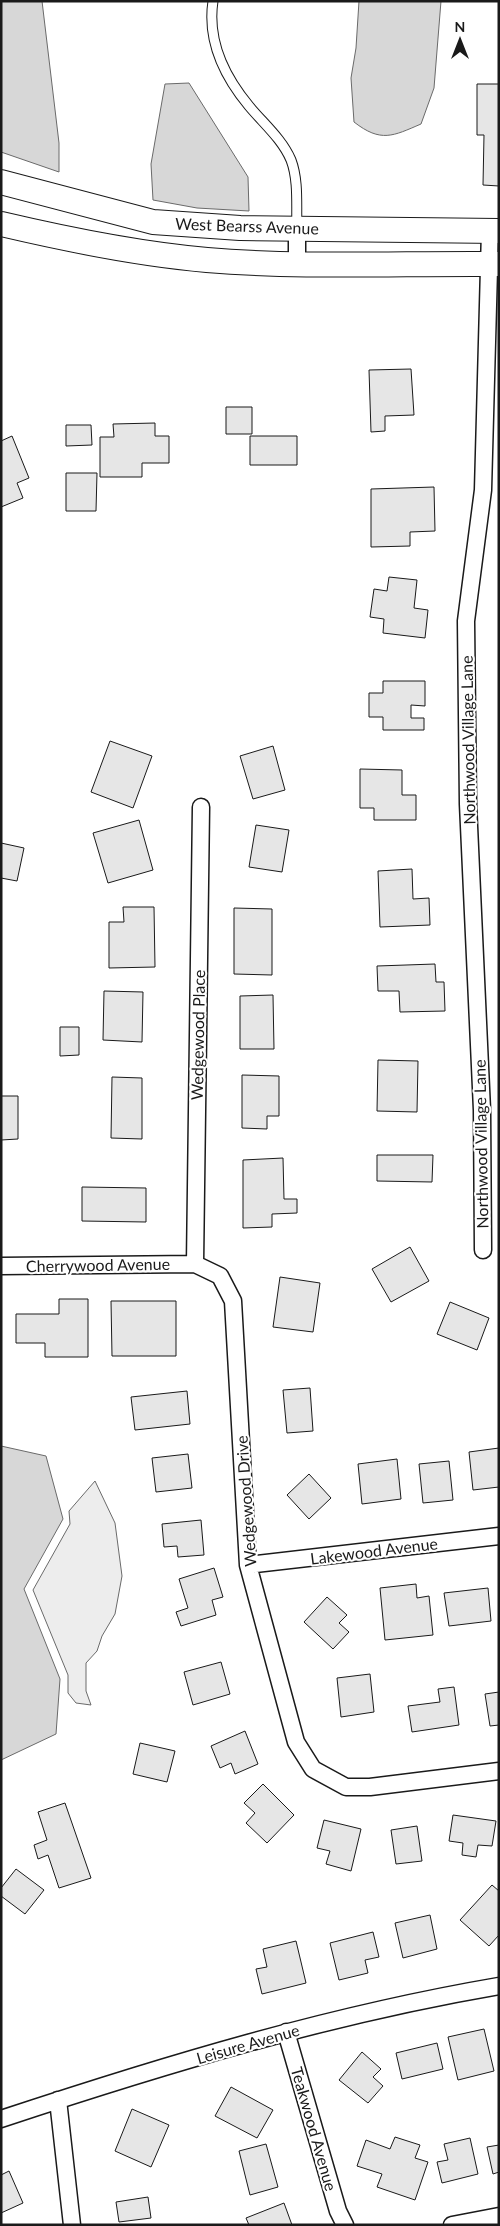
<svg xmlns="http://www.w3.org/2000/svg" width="500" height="2226" viewBox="0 0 500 2226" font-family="Lato,sans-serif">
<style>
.built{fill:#ededed;stroke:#6a6a6a}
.water{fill:#d7d7d7;stroke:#6a6a6a}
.building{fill:#e6e6e6;stroke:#1a1a1a}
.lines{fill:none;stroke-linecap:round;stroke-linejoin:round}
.lane-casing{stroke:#1a1a1a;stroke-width:11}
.street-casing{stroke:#1a1a1a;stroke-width:19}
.secondary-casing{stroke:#1a1a1a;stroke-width:26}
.lane{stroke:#fff;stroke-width:9}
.street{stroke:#fff;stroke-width:16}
.secondary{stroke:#fff;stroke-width:24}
.labels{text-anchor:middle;stroke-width:4;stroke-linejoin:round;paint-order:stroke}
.street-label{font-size:16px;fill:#1a1a1a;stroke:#fff}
</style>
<rect width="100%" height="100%" fill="#fff"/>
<path class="built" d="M95 1481 115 1523 122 1576 115 1614 102 1636 97 1651 86 1663V1691L91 1705 76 1703 68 1693V1675L33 1590 70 1524 69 1511Z"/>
<path class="water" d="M1 1H42L59 143V172L1 152Z
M359 1H441L434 88 421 124C393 136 381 143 354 122L351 78 356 48Z
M189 83 248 177 249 211 197 208 153 200 151 164 165 84Z
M1 1446 46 1456 63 1519 24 1589 60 1679 56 1734 1 1760Z"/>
<path class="building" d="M477 84H499V186L483 185 484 135H477Z
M411 369 414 415 385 416V431L371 432 369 370Z
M226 407H252V434H226Z
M155 423V436H169V463H142V477H100V437H114L113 424Z
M66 425H91L92 445 66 446Z
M12 436 29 478 17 483 23 498 1 507V441Z
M250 436H297V465H250Z
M66 473H97L96 511H66Z
M434 487 435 531 410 532V546L371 547V489Z
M389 577 417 580 414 608 428 610 425 638 383 633 384 619 370 617 374 589 387 591Z
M383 681H425V706L411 705V718H424V730H383V717H369V693H383Z
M110 741 152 756 133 808 91 792Z
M273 746 285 790 253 799 240 756Z
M360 769 402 770V795H416V820H374V808H360Z
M139 820 153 870 108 883 93 833Z
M256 825 289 830 282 872 249 867Z
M1 843 24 848 17 881 1 878Z
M412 869 413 899 429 898 430 925 380 927 378 871Z
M123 907H154L155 967 109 968V922H124Z
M234 908 272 909V975L234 974Z
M435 964 436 982H444L445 1011 400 1012 399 991H378L377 966Z
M104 991 143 992 142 1042 103 1040Z
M273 995 274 1049H240V996Z
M60 1027H79V1055L60 1056Z
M378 1060 418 1061 417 1112 377 1111Z
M242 1075 279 1076V1116H267V1129L242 1128Z
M112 1077 142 1078V1139L111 1138Z
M1 1096H18V1139L1 1140Z
M377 1155H433L432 1182 377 1181Z
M283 1158 284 1199H297V1213L272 1214V1227L243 1228V1160Z
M82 1187 146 1188V1222L82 1221Z
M410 1247 429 1281 391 1302 372 1269Z
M280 1277 320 1283 313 1332 273 1327Z
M59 1299H88V1357H45V1343H16V1314H59Z
M111 1301H176V1356H112Z
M450 1302 489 1318 477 1350 437 1334Z
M310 1388 313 1431 287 1433 283 1390Z
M187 1391 190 1424 135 1430 131 1397Z
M499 1448V1487L473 1490 469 1452Z
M188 1454 192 1488 156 1492 152 1458Z
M397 1459 401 1499 362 1504 358 1464Z
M449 1461 453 1500 423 1503 419 1464Z
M309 1474 331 1498 309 1519 287 1495Z
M201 1520 204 1555 178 1557 177 1546 164 1547 162 1524Z
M214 1568 223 1597 212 1600 216 1615 181 1626 176 1612 188 1608 179 1579Z
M416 1584 417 1598 429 1596 433 1635 385 1640 380 1588Z
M488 1588 491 1621 449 1626 444 1593Z
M327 1597 347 1615 339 1623 349 1632 333 1649 304 1622Z
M221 1662 230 1694 193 1705 184 1672Z
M370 1674 374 1712 341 1717 337 1678Z
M454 1687 459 1725 412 1732 408 1706 440 1702 438 1689Z
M499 1692V1725L490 1726 485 1694Z
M245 1731 258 1764 235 1774 231 1763 220 1768 211 1746Z
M140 1743 175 1751 167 1782 133 1774Z
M263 1784 294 1815 267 1843 246 1823 255 1813 244 1803Z
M65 1803 91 1878 59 1888 48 1855 38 1859 34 1845 47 1840 38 1812Z
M453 1815 496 1821 492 1846 478 1845 476 1857 462 1855 463 1843 449 1841Z
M324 1820 361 1829 351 1871 326 1864 330 1851 317 1848Z
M417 1826 422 1861 396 1864 391 1830Z
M16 1869 44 1890 25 1914 1 1896V1888Z
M492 1885 499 1891V1935L489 1946 460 1920Z
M430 1915 437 1949 403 1958 395 1923Z
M373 1932 379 1957 365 1960 368 1973 339 1980 330 1943Z
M296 1941 306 1983 262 1994 256 1969 267 1967 263 1949Z
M484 2029 494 2071 458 2080 448 2037Z
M437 2043 443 2069 402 2079 396 2053Z
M362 2052 381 2069 373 2077 383 2086 368 2103 339 2080Z
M231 2087 273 2110 257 2138 215 2116Z
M132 2109 169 2125 151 2167 115 2151Z
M395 2137 420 2145 415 2158 428 2162 415 2200 377 2187 382 2174 357 2166 366 2140 390 2149Z
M470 2138 478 2174 442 2183 437 2162 448 2160 444 2144Z
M266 2144 278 2187 250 2195 239 2151Z
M499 2145V2172L493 2174 487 2147Z
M9 2171 23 2203 1 2213V2175Z
M148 2197 151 2218 119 2222 116 2202Z
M284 2203 292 2225H249L246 2218Z"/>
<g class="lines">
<defs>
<path id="lane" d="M213 1C207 41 224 76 249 106 264 124 282 139 291 160 299 181 296 207 297 229"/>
<path id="street" d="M297 229V263
M483 1250 482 1110 468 804 466 621 483 490 490 231
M195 1264 201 807
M1 1266 195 1264 220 1276 233 1301 248 1565 296 1742 313 1769 346 1787H370L499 1771
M248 1565 499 1536
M286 2032 338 2211 345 2225
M58 2100 72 2225
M1 2119C164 2065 329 2015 499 1986
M452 2225 499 2216"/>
<path id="secondary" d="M1 182 153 222 240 228 499 231
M1 224C69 240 137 254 207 260 303 268 402 263 499 264"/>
</defs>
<use href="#lane" class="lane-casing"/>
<use href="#street" class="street-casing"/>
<use href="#secondary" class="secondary-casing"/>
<use href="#lane" class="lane"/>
<use href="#street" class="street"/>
<use href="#secondary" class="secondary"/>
</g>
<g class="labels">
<g class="street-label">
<text transform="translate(247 226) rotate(2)" y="6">West Bearss Avenue</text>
<text transform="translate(468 740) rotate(-91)" y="6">Northwood Village Lane</text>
<text transform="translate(198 1035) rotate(-89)" y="6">Wedgewood Place</text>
<text transform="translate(481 1144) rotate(-91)" y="6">Northwood Village Lane</text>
<text transform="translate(98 1265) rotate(-1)" y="6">Cherrywood Avenue</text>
<text transform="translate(246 1501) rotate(-94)" y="6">Wedgewood Drive</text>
<text transform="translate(374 1551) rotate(-7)" y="6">Lakewood Avenue</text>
<text transform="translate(248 2044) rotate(-16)" y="6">Leisure Avenue</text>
<text transform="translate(314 2129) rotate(74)" y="6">Teakwood Avenue</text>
</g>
</g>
<rect width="500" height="2226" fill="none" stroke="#1a1a1a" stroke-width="5"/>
<g transform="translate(460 40)" stroke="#ffffff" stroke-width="4" paint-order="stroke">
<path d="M0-4L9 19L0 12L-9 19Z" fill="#1a1a1a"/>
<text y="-8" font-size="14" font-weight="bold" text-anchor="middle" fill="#1a1a1a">N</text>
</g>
</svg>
